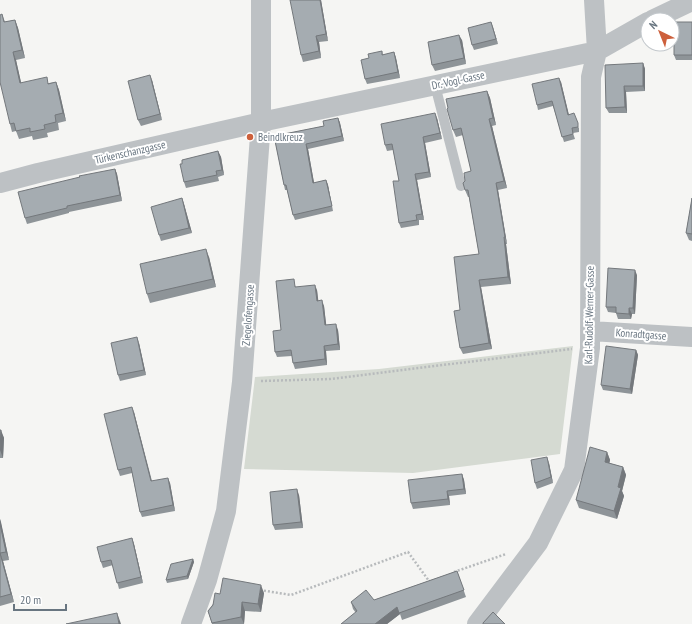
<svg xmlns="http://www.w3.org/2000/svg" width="692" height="624" viewBox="0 0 692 624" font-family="'PT Sans Narrow',sans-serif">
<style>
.green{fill:#d5dad2}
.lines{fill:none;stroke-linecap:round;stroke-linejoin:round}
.path{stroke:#b7babc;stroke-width:2.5;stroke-dasharray:2 2;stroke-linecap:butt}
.lane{stroke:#bdc1c4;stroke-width:10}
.street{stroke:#bdc1c4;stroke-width:20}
.wall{fill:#8e9498}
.shaded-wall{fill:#74787c}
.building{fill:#a5acb1;stroke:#74787c}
.poi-dot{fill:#cd603c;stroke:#fff;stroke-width:1.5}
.labels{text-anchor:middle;stroke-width:4;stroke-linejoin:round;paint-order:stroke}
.street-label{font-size:11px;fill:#687580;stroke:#fff}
.poi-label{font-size:11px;fill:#687580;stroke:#fff;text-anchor:start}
</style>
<rect width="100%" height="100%" fill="#f5f5f3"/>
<path class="green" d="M573 346 560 454 413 473 244 469 255 377 379 369Z"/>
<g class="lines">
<path class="path" d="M261 381 330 379 572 349
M454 572 506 554
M260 590 291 595 408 552 429 581H430"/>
<path class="lane" d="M435 85 461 186"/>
<path class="street" d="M652 20 692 1
M0 183 38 173 261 122 597 51 648 22
M590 331 692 337
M191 624 207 580 226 511 242 382 261 122V0
M477 624 538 543 574 470 590 348 591 77 597 51 594 0"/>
</g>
<path class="wall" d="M321 0 328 41 319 42 321 58 303 62 301 55Z
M2 14 5 22 15 20 18 28 25 58 16 60 21 83H49L56 82 59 90 66 121 58 123 59 130 47 133 48 137 33 140 32 136 19 139 16 131 12 132 10 124Z
M491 22 498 44 474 50 472 45Z
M692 22V60H676L674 55Z
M462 40 466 64 435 71 432 65Z
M382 51 383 55 394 52 396 58 400 78 367 84 365 79 369 58Z
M643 63 645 69V91L626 92 627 113H609L606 108Z
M152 80 162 120 141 126 138 120Z
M561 82 569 115 579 128V132L573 133 575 139 564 142 553 106 538 110 537 105Z
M487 91 490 98 496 125 492 126 507 188 498 190 507 244H506L511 284 481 287 492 349 463 354 460 348V310L479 254 469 197H468L465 190V181L471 171 463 135 456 137 453 130Z
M338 118 340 123 344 141 308 149 314 183 326 180 328 185 333 211 295 220 293 215 287 190H285L284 185 274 136 324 126Z
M437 118 442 139 425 143 431 177 417 180 424 220H419V225L401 228 399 223V181L393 150 387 151 385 145Z
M218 151 221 157 224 175 218 177 219 181 186 188 184 182 182 164Z
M115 169 117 174 122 201 69 212V213L27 224 25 218Z
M182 198 184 204 192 233 161 241 159 235Z
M692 198V241L689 240 686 233Z
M209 257 216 287 150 303 147 294Z
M637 275 635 314H632L631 319H618L616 313 608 312 606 307Z
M296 285V287L317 290 318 301 324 306 326 325 338 330 340 350 326 351 327 365 295 369 293 363 292 356 277 357 275 352Z
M139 343 146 375 120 381 118 375Z
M636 350 638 355 632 394 603 390 601 385Z
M134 412 152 481 170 483 175 511 142 517 140 512 132 473 120 476 118 470Z
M0 430 4 438 3 458H0Z
M607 452 610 460 609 463 623 467 626 475 622 491 624 496 617 519 579 508 576 500Z
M549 463 553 483 537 489 535 483Z
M462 474 464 480 466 494 449 496 450 505 413 509 411 503Z
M299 495 303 528 275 530 273 525Z
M0 519 9 560 3 561 14 602 0 606Z
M132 538 134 544 143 583 119 589 113 565 103 568 101 562Z
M193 559 194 562 188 579 167 583 166 580Z
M457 571 466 597 402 620 400 614 387 624H341L356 613 353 609 351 602 374 600Z
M264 593 261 612 245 611 244 624H212L208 611 220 594Z"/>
<path class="shaded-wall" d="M320 0H321L328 41 326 34Z
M15 20 18 28 25 58 22 50Z
M491 22 493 27 498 44 496 39Z
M459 35 462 40 466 64 464 58Z
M316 36 319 42 321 58 319 51Z
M13 52 16 60 23 91 20 83Z
M394 52 396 58 400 78 398 72Z
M643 63 645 69V91L643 86Z
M150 75 152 80 162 120 160 114Z
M559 78 561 82 570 120 568 115Z
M56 82 59 90 66 121 63 113Z
M624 86 626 92 627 113 625 107Z
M487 91 490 98 496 125 493 118Z
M435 113 437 118 442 139 440 133Z
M338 118 340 123 344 141 342 136Z
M489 119 492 126 507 188 504 181Z
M423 137 425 143 431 177 429 172Z
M306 144 308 149 315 188 313 183Z
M218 151 221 157 224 175 222 170Z
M115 169 117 174 122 201 120 195Z
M415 174 417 180 424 220 422 214Z
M326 180 328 185 333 211 332 206Z
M496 183 498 190 507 244 505 237Z
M182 198 184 204 192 233 189 228Z
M504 237 506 244 511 284 508 277Z
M206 249 209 257 216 287 213 279Z
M635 270 637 275 635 314 633 308Z
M479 280 481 287 492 349 489 343Z
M315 285 317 290 319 306 317 301Z
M322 300 324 306 327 331 325 325Z
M629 308 632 314 631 319 629 314Z
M336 324 338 330 340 350 338 344Z
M137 337 139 343 146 375 144 370Z
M324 346 326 351 327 365 325 359Z
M636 350 638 355 632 394 630 389Z
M132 407 134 412 153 487 151 481Z
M1 430 4 438 3 458 0 450Z
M607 452 610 460 608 470 605 462Z
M547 457 549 463 553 483 551 477Z
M623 467 626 475 622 491 624 496 617 519 614 511 618 487Z
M462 474 464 480 466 494 464 489Z
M168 478 170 483 175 511 173 505Z
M297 489 299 495 303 528 301 522Z
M447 491 449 496 450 505 448 499Z
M0 519 1 522 9 560 6 552 0 524Z
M132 538 134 544 143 583 141 577Z
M0 553 3 561 14 602 11 594Z
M193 559 194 562 188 579 187 576Z
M261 585 264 593 261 612 258 604Z
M242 602 245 611 244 624 241 617Z
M397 607 400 614 387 624H375Z
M117 613 120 621 121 624H119Z"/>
<path class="building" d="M290 0H320L326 34 316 36 319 51 301 55Z
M2 14 4 22 15 20 22 50 13 52 20 83 47 77 48 84 56 82 63 113 55 115 56 122 44 125 45 129 30 132V128L16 131 14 123 10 124 0 82V15Z
M491 22 496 39 472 45 468 28Z
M674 22H692V55H674Z
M459 35 464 58 432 65 428 42Z
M382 51V55L394 52 398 72 365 79 361 60 369 58 368 54Z
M643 63V86H624L625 107 606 108 605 65Z
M150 75 160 114 138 120 128 81Z
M559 78 568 115 574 113 578 123V127L572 128 573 134 562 137 552 101 537 105 532 84Z
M487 91 493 118 489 119 504 181 496 183 505 237H504L508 277 479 280 489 343 460 348 454 311 460 310 454 257 479 254 468 190H465L463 183 465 181 464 173 471 171 461 128 453 130 447 109 448 108 446 99Z
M435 113 440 133 423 137 429 172 415 174 422 214 416 215 417 220 399 223 393 181H399L392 144 385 145 381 124Z
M338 118 342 136 306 144 313 183 326 180 332 206 293 215 286 185H284L274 136 324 126 323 121Z
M218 151 222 170 216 171 217 175 184 182 180 164H182V160Z
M115 169 120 195 67 206V208L25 218 18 192 80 177 79 176Z
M182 198 189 228 159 235 151 207Z
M692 198V234L686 233Z
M206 249 213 279 147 294 140 264Z
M608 268 635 270 633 308H629V314L616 313V307H606Z
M294 279 295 287 315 285 317 301 322 300 325 325 336 324 338 344 324 346 325 359 293 363 291 350 275 352 273 331 281 330 276 281Z
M137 337 144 370 118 375 111 343Z
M606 346 636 350 630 389 601 385Z
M132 407 151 481 168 478 173 505 140 512 131 467 118 470 104 414Z
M0 430H1L0 450Z
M590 447 607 452 605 462 623 467 618 487 621 488 614 511 576 500Z
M547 457 551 477 535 483 531 460Z
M462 474 464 489 447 491 448 499 411 503 408 480Z
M297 489 301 522 273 525 270 492Z
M0 524 6 552 0 553 11 594 0 597Z
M132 538 141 577 117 583 111 560 101 562 97 547Z
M193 559 187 576 166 580 171 564Z
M457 571 464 590 399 613 397 607 375 624H341L357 611 351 602 366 590 374 600Z
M223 578 261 585 258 604 242 602 241 617 212 623 208 611 213 605 215 593 220 594Z
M493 612 505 624H483V623Z
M117 613 119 624H66Z"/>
<circle class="poi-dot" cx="250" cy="137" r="4"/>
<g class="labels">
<g class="street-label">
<text transform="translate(458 80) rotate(-12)" y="4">Dr.-Vogl-Gasse</text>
<text transform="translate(130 152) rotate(-13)" y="4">Türkenschanzgasse</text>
<text transform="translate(248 315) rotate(-86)" y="4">Ziegelofengasse</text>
<text transform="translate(589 315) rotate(-89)" y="4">Karl-Rudolf-Werner-Gasse</text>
<text transform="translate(641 334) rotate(4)" y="4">Konradtgasse</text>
</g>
<g class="poi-label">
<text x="258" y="141">Beindlkreuz</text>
</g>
</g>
<g transform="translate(660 32) rotate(317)"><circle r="19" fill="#ffffff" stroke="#c3c8cc"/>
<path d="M0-3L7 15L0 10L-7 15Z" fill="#cd603c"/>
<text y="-6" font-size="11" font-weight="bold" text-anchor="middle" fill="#687580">N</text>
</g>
<path d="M14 604v6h52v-6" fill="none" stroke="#687580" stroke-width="2"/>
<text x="20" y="604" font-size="12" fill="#687580" stroke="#ffffff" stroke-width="3" paint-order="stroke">20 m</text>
</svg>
